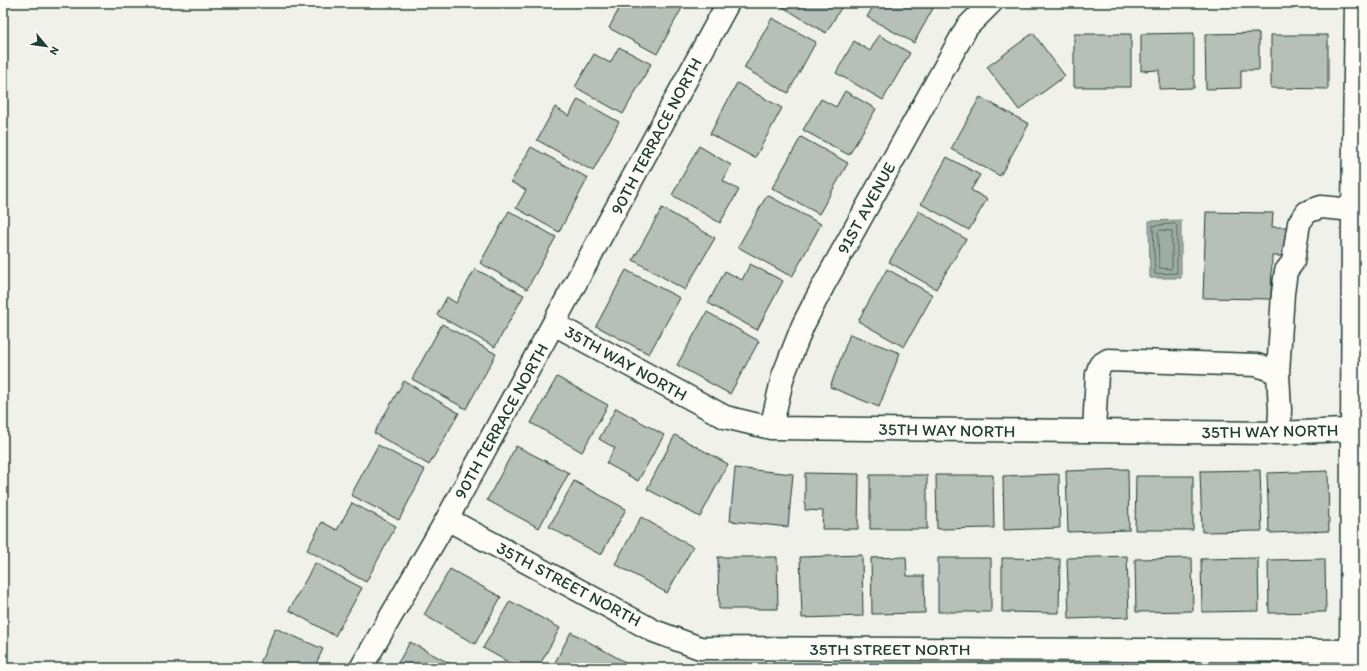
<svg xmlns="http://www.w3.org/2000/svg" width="1367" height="671" viewBox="0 0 1367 671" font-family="Itim,sans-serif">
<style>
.water{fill:#9faca4;stroke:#6c8077}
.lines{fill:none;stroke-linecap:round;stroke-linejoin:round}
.shore{stroke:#526961;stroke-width:1}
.building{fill:#b6bfb8;stroke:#1f3d34}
.minor-casing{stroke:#1f3d34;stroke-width:25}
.minor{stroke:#fdfcf7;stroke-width:22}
.labels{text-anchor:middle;stroke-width:4;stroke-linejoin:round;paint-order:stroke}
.street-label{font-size:17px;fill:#1f3d34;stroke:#fdfcf7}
</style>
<rect width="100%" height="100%" fill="#f0f1eb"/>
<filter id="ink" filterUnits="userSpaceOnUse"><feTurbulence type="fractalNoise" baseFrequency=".025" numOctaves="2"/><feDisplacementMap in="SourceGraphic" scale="8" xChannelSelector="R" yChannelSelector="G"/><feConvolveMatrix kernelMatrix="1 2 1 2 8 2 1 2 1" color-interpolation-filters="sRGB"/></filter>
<g filter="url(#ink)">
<path class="water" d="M1181 220V278H1150L1149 221Z"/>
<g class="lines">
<path class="shore" d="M1175 224 1177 226V273L1155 274 1153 226Z
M1160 230 1172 231V267L1171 269 1159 268 1158 232Z"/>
</g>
<path class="building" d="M622 3H678L683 6 657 54 609 28Z
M776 3H844L826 33Z
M875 3H936L914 43 867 17Z
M772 18 816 42 788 93 744 68Z
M1033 33 1065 76 1019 110 987 67Z
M1194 33V88L1159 89V70L1141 71V34Z
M1259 33V70H1241V88L1206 89 1205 34Z
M1074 34H1131V87H1074Z
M879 35 910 53 883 100 836 73 854 41 870 51Z
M1271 35H1328V89L1271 88Z
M619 47 651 64 623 114 575 87 594 54 610 63Z
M737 83 782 108 755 158 710 134Z
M845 91 876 109 849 155 803 130 821 99 836 107Z
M980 97 1029 124 1000 176 951 149Z
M578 99 619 122 593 171 537 140 555 107 569 116Z
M801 137 848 163 819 214 772 188Z
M699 146 731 165 723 181 739 190 720 223 672 195Z
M531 147 588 178 559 232 516 208 526 190 511 182Z
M947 157 980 175 971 190 987 199 969 230 921 204Z
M767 195 821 224 792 277 738 247Z
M662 208 715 238 685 290 633 260Z
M509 211 556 237 527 289 480 263Z
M919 211 966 239 936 289 889 262Z
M1206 212 1273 213 1272 227H1293V256H1272L1271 299 1203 298Z
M750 264 783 281 757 330 708 303 725 271 742 280Z
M475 269 524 295 495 347 437 315 447 297 456 303Z
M887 269 933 295 904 347 858 321Z
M626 270 680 298 649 354 596 326Z
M707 312 759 341 730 394 677 365Z
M442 324 496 354 466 409 412 379Z
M850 334 900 353 879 407 830 387Z
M557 377 608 405 582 452 531 423Z
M404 381 459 413 429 465 374 433Z
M616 408 664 435 638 481 606 463 615 448 599 439Z
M675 435 728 464 700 517 647 489Z
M378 445 425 470 399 520 351 495Z
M516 446 569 473 539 528 487 500Z
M735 468 793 474 788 527 730 521Z
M1128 469 1129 530 1068 532 1066 471Z
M1260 470 1262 531 1202 532 1200 471Z
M1328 471 1329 531 1269 533 1267 473Z
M805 473 859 474 858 529H822L823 511 805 510Z
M1059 474 1060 528 1004 530 1003 476Z
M870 475H927V529H870Z
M936 475H993L994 528 937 529Z
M1136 476H1193V530H1135Z
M574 481 626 509 601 555 549 527Z
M352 503 396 526 366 582 307 550 322 522 337 530Z
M641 517 693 547 667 593 615 564Z
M862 555 863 616 802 618 800 557Z
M1127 556 1129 617 1069 619 1067 558Z
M718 557H777L778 609H719Z
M906 557 907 576H924L925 613 872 614 871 558Z
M938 558H991V612H938Z
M1002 558 1060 559 1059 613 1002 612Z
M1192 558 1193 611 1136 612 1135 559Z
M1258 558 1259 611 1202 612 1201 559Z
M1325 559 1326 612 1269 613 1268 560Z
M315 563 362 588 335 636 289 610Z
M450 569 501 597 475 644 424 615Z
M510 601 560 628 538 668H519L483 648Z
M275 628 323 649 314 668H258Z
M571 632 625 662 622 668H552Z
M410 642 458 668H395Z"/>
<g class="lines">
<defs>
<path id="minor" d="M554 324 725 417 771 428 1279 433 1364 429
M771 428 783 376 803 325 823 286 967 27 991 3
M1094 431 1097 374 1100 365 1108 360 1257 365 1278 373
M1279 433 1280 410 1278 373 1283 293 1286 271 1293 262 1299 223 1307 212 1321 207 1364 211
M447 519 654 631 700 648 1364 651
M361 668 447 519 728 3
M1351 668 1353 211 1356 3"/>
</defs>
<use href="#minor" class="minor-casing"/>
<use href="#minor" class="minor"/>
</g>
</g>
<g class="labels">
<g class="street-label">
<text transform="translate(656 136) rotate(-62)" y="6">90TH TERRACE NORTH</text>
<text transform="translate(866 208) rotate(-61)" y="6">91ST AVENUE</text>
<text transform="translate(626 363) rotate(29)" y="6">35TH WAY NORTH</text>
<text transform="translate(501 421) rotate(-61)" y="6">90TH TERRACE NORTH</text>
<text transform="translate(947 430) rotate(1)" y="6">35TH WAY NORTH</text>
<text transform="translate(1270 431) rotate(-1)" y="6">35TH WAY NORTH</text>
<text transform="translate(569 584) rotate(28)" y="6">35TH STREET NORTH</text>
<text x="890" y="655">35TH STREET NORTH</text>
</g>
</g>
<rect width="1367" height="671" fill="none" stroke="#fdfcf7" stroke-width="16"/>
<rect x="8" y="8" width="1351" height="655" fill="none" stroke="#1f3d34" stroke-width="1.5" filter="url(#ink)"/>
<g transform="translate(46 46) rotate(119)" stroke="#fdfcf7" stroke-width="3" paint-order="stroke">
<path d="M0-3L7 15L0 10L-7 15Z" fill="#1f3d34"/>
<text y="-6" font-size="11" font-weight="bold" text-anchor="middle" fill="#1f3d34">N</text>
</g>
</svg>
